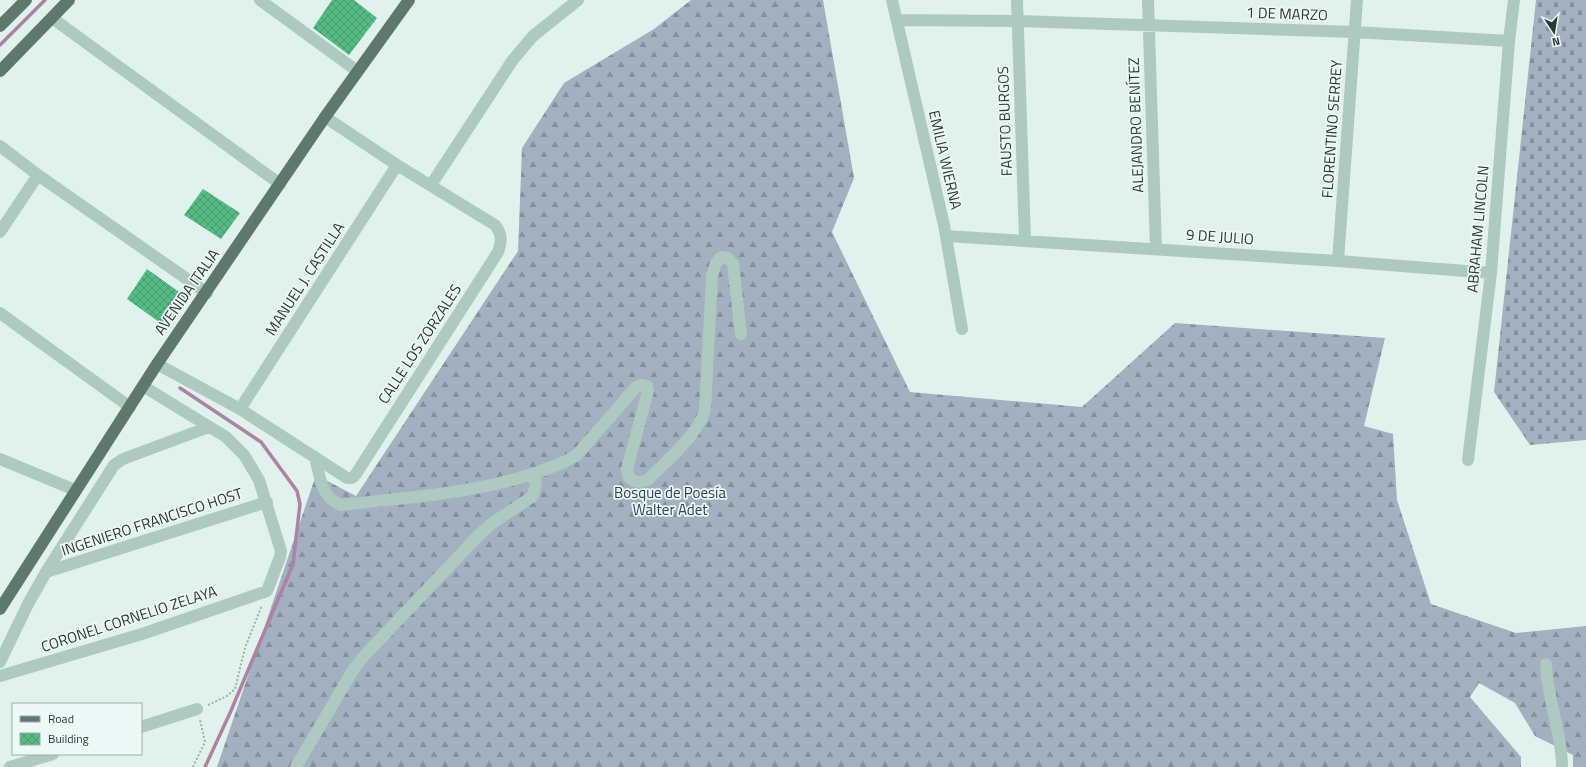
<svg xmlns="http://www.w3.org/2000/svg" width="1586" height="767" viewBox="0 0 1586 767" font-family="'Titillium Web',sans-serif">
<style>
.forest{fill:url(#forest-firs)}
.cemetery{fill:url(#cemetery-stones)}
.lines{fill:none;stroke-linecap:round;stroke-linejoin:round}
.stream{stroke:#ad82a2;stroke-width:3.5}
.building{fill:url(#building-cross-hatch)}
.path{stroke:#98b5aa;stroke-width:2;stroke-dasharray:2 2;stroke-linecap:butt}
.minor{stroke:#aec9c0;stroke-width:12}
.major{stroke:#5e796c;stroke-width:12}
.labels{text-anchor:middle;stroke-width:3.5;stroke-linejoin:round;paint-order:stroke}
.street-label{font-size:15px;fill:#2b3832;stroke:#edf9f6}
.park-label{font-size:15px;fill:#314055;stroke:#edf9f6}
</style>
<defs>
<pattern id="forest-firs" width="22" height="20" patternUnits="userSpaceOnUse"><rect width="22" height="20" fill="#a2b0c0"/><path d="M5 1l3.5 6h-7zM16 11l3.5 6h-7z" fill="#84909d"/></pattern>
<pattern id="cemetery-stones" width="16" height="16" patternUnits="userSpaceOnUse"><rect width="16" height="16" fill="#a2b0c0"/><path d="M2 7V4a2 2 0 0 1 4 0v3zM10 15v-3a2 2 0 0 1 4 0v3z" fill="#84909d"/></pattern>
<pattern id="building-cross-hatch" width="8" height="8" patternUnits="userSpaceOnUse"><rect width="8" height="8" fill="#54bc83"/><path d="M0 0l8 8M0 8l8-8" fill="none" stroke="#469a6c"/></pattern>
</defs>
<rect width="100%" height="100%" fill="#e1f2ed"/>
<path class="forest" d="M691 0H823L854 178 832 232 910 392 1082 407 1175 323 1385 338 1364 426 1393 434 1397 500 1431 604 1516 633 1586 626V767H1573V755L1535 736 1515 703 1479 683 1470 697 1521 757V767H217L316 475 356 496 518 251 522 148 564 83 654 29Z"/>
<path class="cemetery" d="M1536 0H1586V440L1530 445 1494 392Z"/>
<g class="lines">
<path class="stream" d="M0 45 45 0
M180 388 261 442 297 491 300 504 293 564 230 713 205 767"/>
</g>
<path class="building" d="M332 0H354L377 18 349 55 313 28Z
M203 189 240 213 221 239 184 215Z
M147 269 189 299 166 327 127 299Z"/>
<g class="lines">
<path class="path" d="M208 705 227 696 235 689 245 648 262 605
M193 767 205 742 200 720"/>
<path class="minor" d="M260 0 357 71
M892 0 944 225 962 329
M1017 0 1025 240
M1148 0 1156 249
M52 18 280 184
M897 20 1017 21 1355 32 1509 41
M0 146 38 175 207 293
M431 185 512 61 533 36 578 0
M0 232 38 175
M946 236 1338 261 1491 273
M1338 261 1357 0
M0 313 130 407
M157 364 240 409 347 478H352L356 474 498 252C502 240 502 234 495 225L397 165 325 117
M240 409 397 165
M315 457C320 476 321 498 341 505 399 498 456 495 512 480 534 474 557 467 577 455L636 387 641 385 647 386 648 391 627 469 629 478C637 483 640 483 649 479 667 460 698 435 705 410L712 276 716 263 721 257 728 258 733 264 741 334
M0 459 75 490
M1468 460 1491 273 1509 41 1514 0
M46 572 267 502
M0 662 28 604 46 572 114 465 123 459 209 427
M1546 664C1547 699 1562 732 1562 767
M0 676 142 634 267 591 280 557 281 551 259 480 244 455 226 437 143 386
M141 727 197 709
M10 767 53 754
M296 767 353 670 364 656 477 537 491 524 533 496 536 483 531 474"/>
<path class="major" d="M0 26 26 0
M0 71 69 0
M0 609 157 364 325 117 409 0"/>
</g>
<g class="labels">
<g class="street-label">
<text transform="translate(1287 14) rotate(2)" y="5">1 DE MARZO</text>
<text transform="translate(1005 121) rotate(-92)" y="5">FAUSTO BURGOS</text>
<text transform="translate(1136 125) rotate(-92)" y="5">ALEJANDRO BENÍTEZ</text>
<text transform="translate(1332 129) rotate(-86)" y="5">FLORENTINO SERREY</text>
<text transform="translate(945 160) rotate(77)" y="5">EMILIA WIERNA</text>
<text transform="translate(1478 229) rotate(-85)" y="5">ABRAHAM LINCOLN</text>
<text transform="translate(1220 237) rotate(4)" y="5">9 DE JULIO</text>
<text transform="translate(305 279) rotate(-57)" y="5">MANUEL J. CASTILLA</text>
<text transform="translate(187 292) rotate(-55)" y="5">AVENIDA ITALIA</text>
<text transform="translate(420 344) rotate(-57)" y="5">CALLE LOS ZORZALES</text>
<text transform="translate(152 522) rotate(-18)" y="5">INGENIERO FRANCISCO HOST</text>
<text transform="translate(129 619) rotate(-18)" y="5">CORONEL CORNELIO ZELAYA</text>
</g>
<g class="park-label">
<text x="670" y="498">Bosque de Poesía<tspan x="670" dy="17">Walter Adet</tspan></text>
</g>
</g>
<rect x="12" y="703" width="130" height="52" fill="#edf9f6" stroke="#9faca8"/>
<rect x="20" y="716" width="20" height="6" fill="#5e796c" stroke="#9faca8"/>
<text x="48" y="723" font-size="12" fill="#2b3832">Road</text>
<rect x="20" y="733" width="20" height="12" fill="url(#building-cross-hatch)" stroke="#9faca8"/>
<text x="48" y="743" font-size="12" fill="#2b3832">Building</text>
<g transform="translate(1554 32) rotate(168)" stroke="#edf9f6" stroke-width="3" paint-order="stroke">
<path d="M0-3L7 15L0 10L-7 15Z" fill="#2b3832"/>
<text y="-6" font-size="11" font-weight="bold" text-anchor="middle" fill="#2b3832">N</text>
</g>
</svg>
